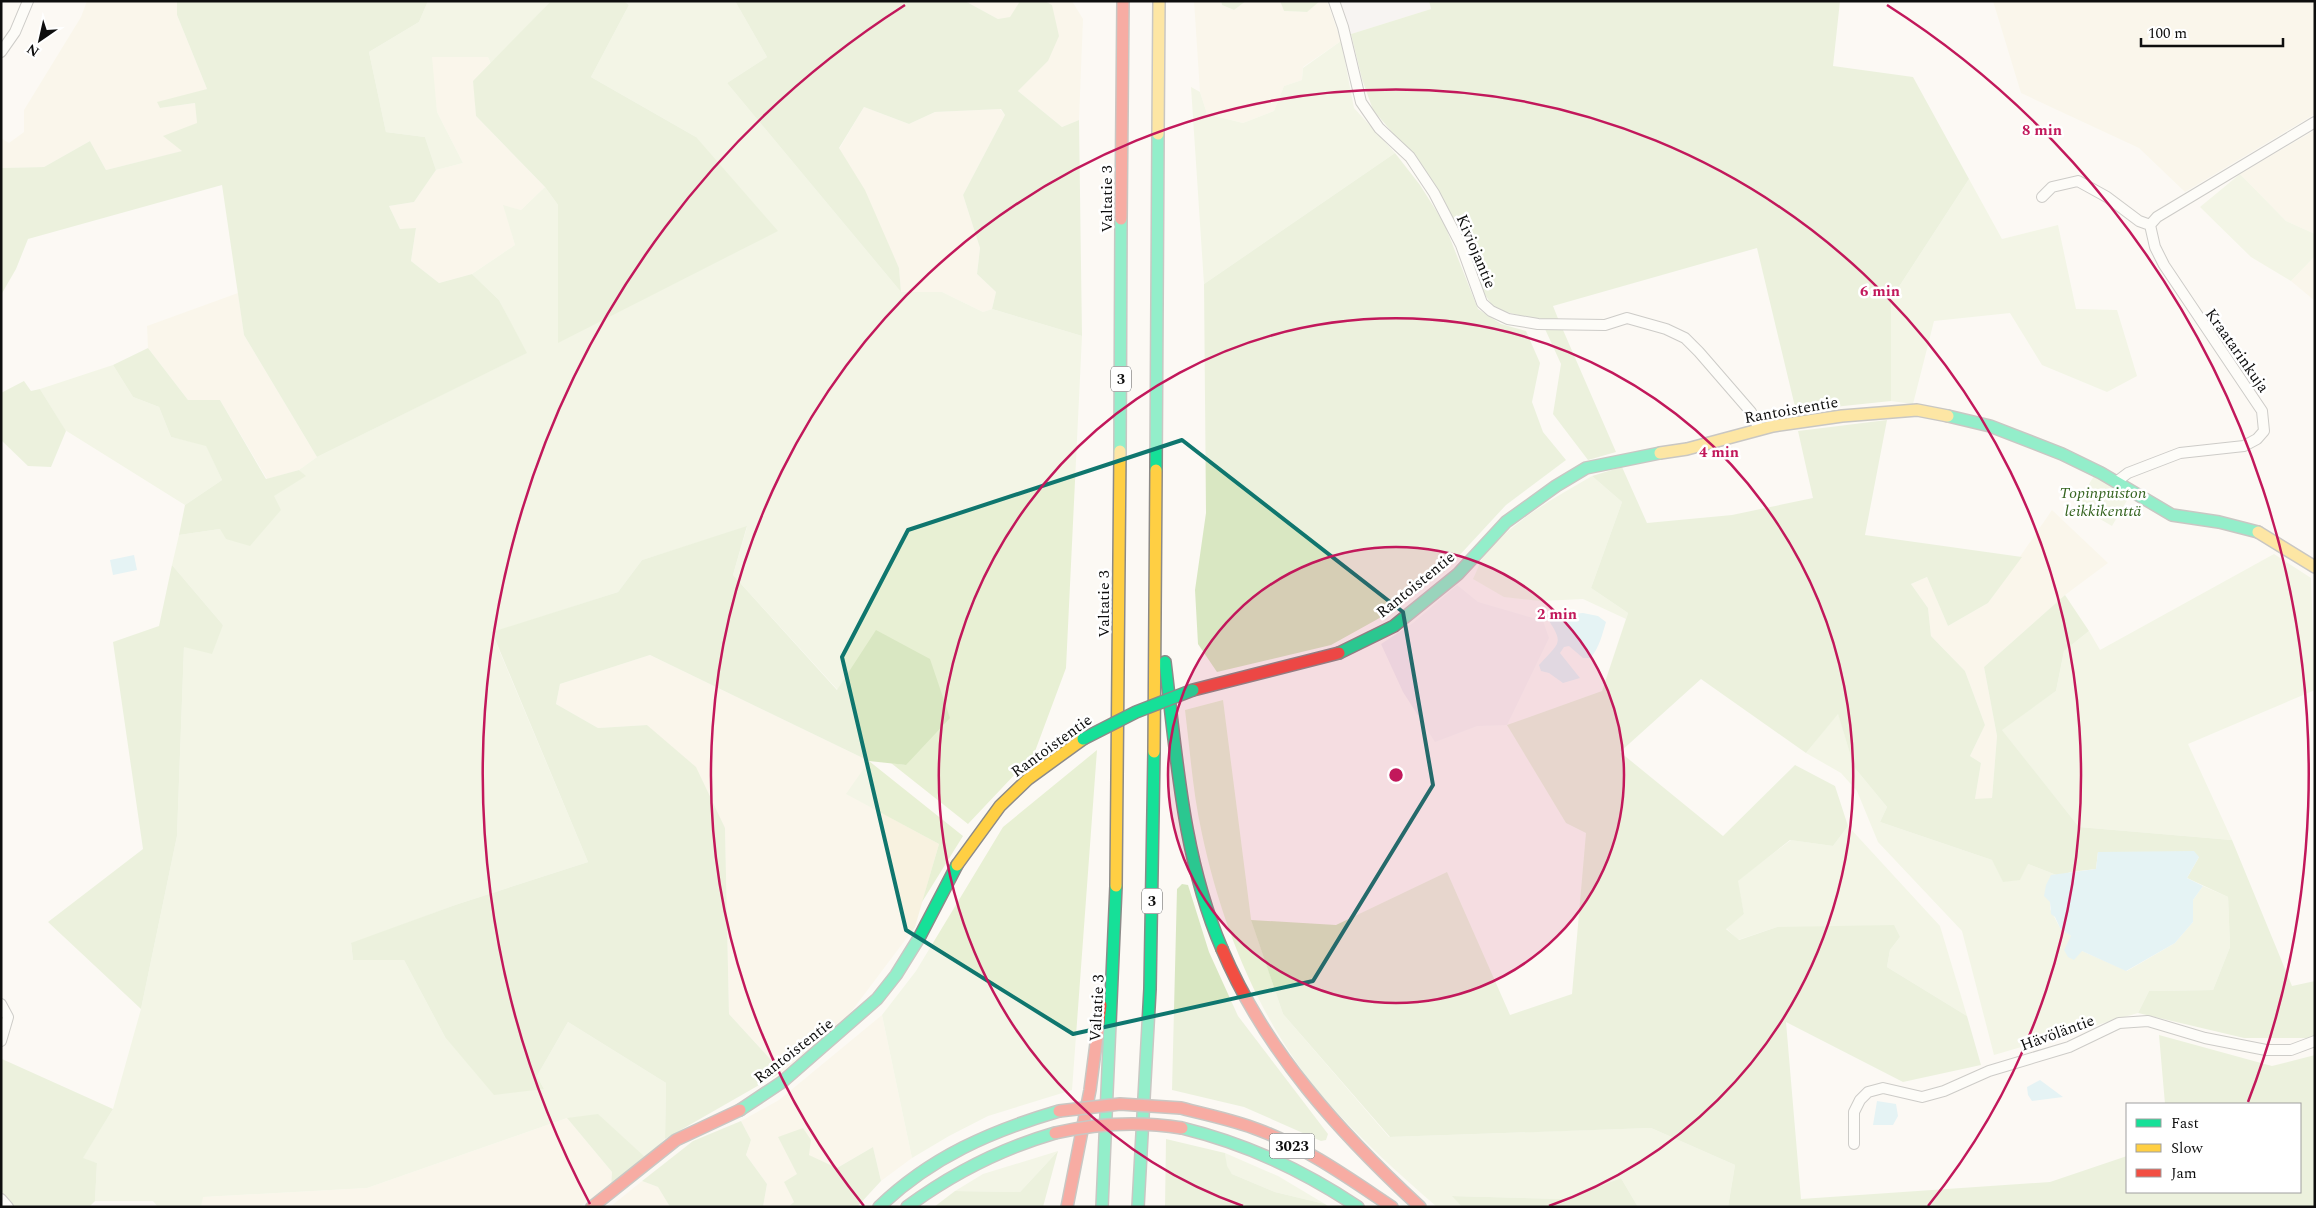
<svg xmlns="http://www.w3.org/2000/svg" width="2316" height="1208" viewBox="0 0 2316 1208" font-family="Spectral,serif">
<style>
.industrial{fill:#f2edf0}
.farmland{fill:#f8f2e0}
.green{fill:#e8f0d4}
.forest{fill:#d9e7c2}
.water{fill:#cbeaf4}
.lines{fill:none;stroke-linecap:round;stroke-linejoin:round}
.street-casing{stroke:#959492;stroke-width:12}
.fast-casing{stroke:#8c8a88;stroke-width:14}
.slow-casing{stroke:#8c8a88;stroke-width:14}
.jam-casing{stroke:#8c8a88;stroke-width:14}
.street{stroke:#fffefd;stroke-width:10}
.fast{stroke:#16e098;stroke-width:11}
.slow{stroke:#ffcf43;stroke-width:11}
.jam{stroke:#f24e42;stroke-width:11}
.fast-bridge-casing{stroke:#8c8a88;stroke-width:14;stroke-linecap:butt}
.jam-bridge-casing{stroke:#8c8a88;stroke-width:14;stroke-linecap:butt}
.fast-bridge{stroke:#16e098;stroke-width:11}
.jam-bridge{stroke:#f24e42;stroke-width:11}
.marked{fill:none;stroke:#0f766e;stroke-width:4;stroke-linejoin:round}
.ring{fill:none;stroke:#c2185b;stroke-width:2.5}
.labels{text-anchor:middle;stroke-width:5;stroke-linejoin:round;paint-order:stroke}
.shield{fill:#fff;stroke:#565656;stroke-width:1}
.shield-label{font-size:15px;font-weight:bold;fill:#0e0e0e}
.street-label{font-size:16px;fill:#0e0e0e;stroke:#fff}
.park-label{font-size:16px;font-style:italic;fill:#356420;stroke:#fff}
.centre{fill:#c2185b;stroke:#fff;stroke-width:2.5}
.ring-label{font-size:15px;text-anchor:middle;font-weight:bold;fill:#c2185b;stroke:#fff;stroke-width:5;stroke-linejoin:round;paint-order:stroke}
</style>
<rect width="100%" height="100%" fill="#fcf9f4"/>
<path class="industrial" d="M1340 1H1429L1431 9 1351 34Z
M1457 585 1478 602 1543 621 1549 638 1507 725 1477 726 1435 742 1403 692 1381 644 1413 623Z"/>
<path class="farmland" d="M87 1H177V15L207 89 160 108 196 103 197 123 183 151 106 170 90 141 44 167 1 168V138L9 143 24 132V110L81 17Z
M965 1H1020L1010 18 998 19Z
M1045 1H1072L1083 19 1079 120 1062 127 1018 91 1048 61 1052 5Z
M1194 1H1221L1222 5 1234 10 1246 1H1280L1284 11 1306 12 1320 1H1327L1341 41 1303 67 1302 80 1284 86 1274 111 1243 123 1207 114 1200 92Z
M1993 1H2315V114L2185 192 2139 148 2021 93Z
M431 57H488L491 64 474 81 476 116 545 187 521 210 504 206 515 245 472 274 439 283 411 261 416 229H400L389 206 414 202 436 170 463 163 437 112Z
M864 107 909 124 935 112 1000 109 1005 115 963 195 980 248 977 274 996 292 992 309 983 312 942 292H901L899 268 839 149Z
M2315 130V234L2286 221 2240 174Z
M2315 256V301L2291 281Z
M238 293 244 335 317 457 299 470 267 479 220 400H188L148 348 147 326Z
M2052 510 2108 563 2065 595 1984 667 1997 736 1992 799H1975L1981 763 1970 756 1985 725 1965 671 1931 636 1928 608 1911 584 1927 577 1948 626 1988 603Z
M650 655 869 761 847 794 939 844 915 927 848 1016 782 1072 729 1014 725 828 647 725 598 728 556 704 560 684Z
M882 1015 912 1158 881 1181 873 1147 837 1168 808 1155 798 1174 794 1202 788 1207H763L767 1184 746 1155 751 1140 741 1121 779 1100Z
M567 1118 612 1172 611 1187 578 1207H201L202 1197 367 1188Z
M642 1181 658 1187 670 1207H610Z"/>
<path class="green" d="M428 1H551L491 64 488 57H432L437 112 463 163 436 170 425 137 386 132 369 52 419 22Z
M624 1H735L767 57 727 83 901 292H942L983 312 992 309 1082 336 1066 668 1034 754 968 824 891 763 906 765 733 575 747 527 642 560 618 592 492 633 588 862 455 905 351 944 353 960H404L445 1037 544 1089 537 1076 568 1022 666 1083 665 1139 646 1158 567 1118 367 1188 203 1197 201 1207H158L153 1201H95L97 1163 82 1159 113 1109 141 1009 177 836 184 647 223 625 172 565 179 535 220 529 305 476 299 470 317 457 526 353 499 300 472 274 515 245 503 205 521 210 545 187 558 205V342L696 137 591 77 629 5Z
M1341 41 1354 108 1395 153 1204 284 1191 87 1200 92 1207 114 1243 123 1274 111 1284 86 1302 80 1303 68Z
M2240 174 2286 221 2315 234V256L2291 281 2251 257 2200 207Z
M1969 179 2002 239 2058 225 2076 309 2117 310 2137 376 2107 392 2042 365 2010 313 1934 321 1913 404 1891 401V299Z
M113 365 133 397 159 407 171 437 206 445 222 480 185 505 65 430 40 389Z
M1592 476 1622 502 1591 588 1628 613 1626 619 1583 599 1541 601 1504 597 1473 579C1477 571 1480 561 1485 554 1514 520 1554 498 1592 476Z
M2094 476 2129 497 2112 526 2076 505Z
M2274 554 2311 578 2315 690 2188 744 2232 840 2079 827 2001 729 2056 691 2064 651 2089 631 2100 650Z
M1223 700 1251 919 1283 1014 1389 1137 1651 1128 1735 1165 1728 1207H1638L1621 1178 1565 1199 1453 1196 1462 1207H1437C1398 1173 1359 1138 1325 1099 1261 1025 1222 928 1202 834 1193 794 1190 751 1185 710Z
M1838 713 1854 767 1887 807 1880 822 1992 860 2028 864 2059 876 2050 902V909L2060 928 2071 936 2082 951 2127 971 2175 943 2193 922V900L2203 886 2228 897 2230 947 2213 990 2149 991 2138 1013 1994 1055 1962 931 1878 842 1857 791 1841 773 1806 753Z
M1097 750 1072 1090 988 1116 949 1136 912 1158 882 1015 916 971 1003 827Z
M869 761 963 836 922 902 939 844 846 794Z
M1848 826 1940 926 1967 1016 1887 967 1890 950 1900 937 1777 927 1738 940 1726 928 1744 914 1737 881 1791 840 1833 846Z
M1058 1151 1020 1192 955 1191 983 1174Z
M1225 1153 1278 1176 1325 1204 1275 1192 1232 1174 1226 1166Z"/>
<path class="forest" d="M177 1H428L419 22 369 52 386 132 425 137 436 170 414 202 389 206 400 229 416 228 411 261 439 283 472 274 499 300 527 353 317 457 244 335 222 185 28 239 16 269 1 295V168L44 167 90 141 106 170 182 151 163 136 197 123 195 103 160 108 157 102 207 89 177 15Z
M551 1H624L629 5 591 77 696 137 778 231 558 343V205L545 187 476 116 473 81Z
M735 1H965L998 19 1010 17 1020 1H1045L1052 5 1059 36 1048 61 1018 91 1062 127 1079 120 1082 336 992 309 996 292 977 274 980 248 963 195 1005 115 1001 109 935 112 909 124 864 107 839 148 865 190 899 268 901 292 727 83 767 57Z
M1221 1H1246L1234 10 1222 5Z
M1280 1H1320L1307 12 1284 11Z
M1429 1H1840L1833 66 1913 77 1969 179 1891 299V401L1796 411 1757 248 1553 306 1559 321 1526 317 1495 309 1485 295 1470 258 1398 139 1373 110 1362 79 1351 34 1431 9Z
M1395 153 1420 185 1444 223 1478 309 1501 324 1526 331 1540 363 1532 402 1543 432 1566 460 1506 505 1444 572 1385 615 1331 645 1217 672 1198 644 1195 590 1206 513 1204 284Z
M1545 329 1563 330 1616 452 1588 460 1553 414 1561 364Z
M148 348 188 400H220L266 479 299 470 306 476 274 496 281 510 250 546 226 539 220 529 179 535 185 505 222 480 206 446 171 437 159 407 133 397 113 365Z
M24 381 31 391 40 389 66 431 51 467 28 466 1 440V393Z
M1887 420 1865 535 2022 557 1988 603 1948 626 1927 577 1911 584 1928 608 1931 636 1965 671 1985 725 1970 756 1981 763 1975 799 1992 798 1997 736 1984 667 2065 595 2089 631 2064 651 2056 691 2002 730 2079 827 2232 840 2292 986 2315 981V1037L2313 1038H2244L2138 1013 2149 991 2213 990 2230 947 2228 897 2187 878 2199 857 2098 852 2096 869 2071 872 2059 876 2028 864 2020 880 2003 882 1992 860 1880 822 1887 807 1854 767 1838 714 1806 753 1701 679 1620 752 1723 836 1795 765 1835 786 1848 826 1833 846 1790 840 1738 881 1744 914 1726 929 1739 940 1777 927 1894 925 1900 937 1890 950 1887 967 1967 1016 1981 1065 1903 1082 1786 1022 1801 1199 2050 1182 2127 1156V1192H2300V1104H2165L2159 1035 2272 1066 2315 1055V1207H1728L1735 1165 1651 1128 1390 1137 1283 1014 1251 920 1336 925 1447 872 1510 1015 1572 994 1586 833 1566 823 1507 725 1602 691 1628 613 1591 588 1622 502 1592 476 1622 467 1647 523 1732 515 1813 498 1798 431Z
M747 526 733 575 837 690 876 630 930 659 950 718 906 765 869 761 650 655 560 684 556 704 598 728 647 725 696 767 725 828 729 1014 782 1072 665 1139 666 1083 568 1022 537 1076 544 1089 494 1095 445 1037 404 960H353L351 943 455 905 588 862 492 632 618 592 642 560Z
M172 565 223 625 212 654 184 647 177 836 141 1009 48 922 143 849 113 642 159 626Z
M1182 884 1188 885 1209 952 1238 1016 1328 1134 1326 1140 1321 1141 1244 1107 1172 1090 1177 889Z
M2 1059 113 1109 83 1158 97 1163 95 1201 89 1207H15L1 1191Z
M598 1114 646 1158 611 1187 612 1172 567 1118Z
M741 1121 751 1140 746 1155 767 1184 763 1207H670L658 1187 642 1181 693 1141Z
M803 1128 811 1140 809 1155 837 1168 873 1147 881 1181 857 1207H788L794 1202 784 1182 797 1174 778 1137Z
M1166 1139 1225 1153 1227 1166 1232 1174 1275 1192 1325 1204 1329 1207H1165Z
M1058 1151 1043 1207H934L955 1191 1020 1192Z
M1621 1178 1638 1207H1462L1452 1196 1565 1199Z"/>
<path class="water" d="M134 555 137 570 113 575 110 560Z
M1583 613 1598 616 1606 622C1602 635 1599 649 1590 658H1583L1569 646 1564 647 1560 653 1580 678 1563 683 1549 673 1541 671 1539 665C1561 641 1564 644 1546 616Z
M2194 851 2199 857 2187 878 2203 886 2193 900V922L2175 943 2126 971 2082 951 2074 960 2068 957 2064 950 2071 936 2060 928 2055 917 2051 914 2050 902 2044 896 2046 885 2051 875 2096 869 2098 852Z
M2040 1080 2063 1097 2032 1101 2028 1095 2027 1087Z
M1877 1101 1896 1104 1898 1116 1893 1125H1873Z"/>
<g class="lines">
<defs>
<path id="street" d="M1334 1 1343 27 1361 102 1379 128 1410 157 1434 193 1461 245 1482 303 1491 311 1508 319 1538 324 1605 325 1627 318 1666 329 1685 338 1699 352 1751 412 1759 429
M1 52 15 32 28 1
M2042 197 2052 187 2078 181 2107 197 2139 221 2150 225 2155 247 2164 265 2262 411 2264 431 2257 439 2244 446 2180 453 2128 473 2116 482
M2150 225 2157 217 2315 122
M1 1004 8 1017 1 1041
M1854 1144V1112L1860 1100 1868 1092 1883 1088 1922 1097 1944 1091 1989 1071 2069 1047 2119 1023 2148 1021 2205 1038 2266 1050H2291L2315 1041
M1 1199 8 1207"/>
<path id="fast" d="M1948 416 1990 426 2062 454 2101 473 2172 515 2219 522 2258 532
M1120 451 1121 219
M1156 470 1158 134
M1339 653 1394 626 1458 574 1506 522 1556 486 1586 468 1660 453
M1165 662C1177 760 1183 858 1222 949
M740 1110 782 1082 877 999 896 975 919 938 957 865
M1182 1128C1247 1144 1302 1170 1358 1207
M879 1207C931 1157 991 1131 1059 1111
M907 1207C953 1173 1000 1149 1055 1133
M1102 1207 1116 886
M1138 1207 1150 989 1154 752"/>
<path id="slow" d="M1158 134 1159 1
M1660 453 1687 449 1773 426 1842 416 1917 410 1948 416
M2258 532 2315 567
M1154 752 1156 470
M957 865 1000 806 1028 779 1083 739
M1116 886 1120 451"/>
<path id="jam" d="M1121 219 1123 1
M1193 690 1339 653
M1222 949C1265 1051 1340 1133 1420 1207
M1181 1108C1207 1115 1234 1120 1259 1130 1307 1148 1350 1179 1392 1207
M592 1207 676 1140 740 1110
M1067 1207 1090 1090 1101 1005"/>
</defs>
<use href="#street" class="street-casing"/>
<use href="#fast" class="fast-casing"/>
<use href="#slow" class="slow-casing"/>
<use href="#jam" class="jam-casing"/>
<use href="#street" class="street"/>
<use href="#fast" class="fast"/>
<use href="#slow" class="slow"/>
<use href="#jam" class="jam"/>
<defs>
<path id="fast-bridge" d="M1083 739 1136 712 1193 690"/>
<path id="jam-bridge" d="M1059 1111 1120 1104 1181 1108
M1055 1133C1098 1123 1139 1121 1182 1128"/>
</defs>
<use href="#fast-bridge" class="fast-bridge-casing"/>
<use href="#jam-bridge" class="jam-bridge-casing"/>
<use href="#fast-bridge" class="fast-bridge"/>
<use href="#jam-bridge" class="jam-bridge"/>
</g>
<path d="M0 0H2316V1208H0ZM1182 440 1403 612 1433 785 1313 981 1073 1034 906 930 842 657 908 530Z" fill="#fcf9f4" fill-opacity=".55" fill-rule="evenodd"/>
<path class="marked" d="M1182 440 1403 612 1433 785 1313 981 1073 1034 906 930 842 657 908 530Z"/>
<circle cx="1396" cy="775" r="228" fill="#c2185b" fill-opacity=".12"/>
<g class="ring">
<circle cx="1396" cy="775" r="228"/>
<path d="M1243 1206A457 457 0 1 1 1549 1206"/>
<path d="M864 1206A685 685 0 1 1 1928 1206"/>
<path d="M590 1204A913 913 0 0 1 905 5M1887 5A913 913 0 0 1 2248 1102"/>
</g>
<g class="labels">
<g class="shield">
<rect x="1111" y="366.5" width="20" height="25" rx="4"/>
<rect x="1142" y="888.5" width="20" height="25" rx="4"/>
<rect x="1269.5" y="1133.5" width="45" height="25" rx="4"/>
</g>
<g class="shield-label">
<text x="1121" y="384">3</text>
<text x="1152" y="906">3</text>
<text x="1292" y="1151">3023</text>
</g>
<g class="street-label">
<text transform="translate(1106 199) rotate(-90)" y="6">Valtatie 3</text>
<text transform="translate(1477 251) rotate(67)" y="6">Kiviojantie</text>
<text transform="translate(2238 350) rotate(55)" y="6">Kraatarinkuja</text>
<text transform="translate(1791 409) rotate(-10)" y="6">Rantoistentie</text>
<text transform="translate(1415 584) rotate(-39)" y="6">Rantoistentie</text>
<text transform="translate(1103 604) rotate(-90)" y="6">Valtatie 3</text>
<text transform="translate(1051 745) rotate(-36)" y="6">Rantoistentie</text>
<text transform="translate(1096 1008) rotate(-87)" y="6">Valtatie 3</text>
<text transform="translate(2057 1032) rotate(-20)" y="6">Hävöläntie</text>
<text transform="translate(793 1050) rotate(-38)" y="6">Rantoistentie</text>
</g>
<g class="park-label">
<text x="2103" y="498">Topinpuiston<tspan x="2103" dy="18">leikkikenttä</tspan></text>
</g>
</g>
<circle cx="1396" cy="775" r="8" class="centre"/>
<g class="ring-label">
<text x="2042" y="135">8 min</text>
<text x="1880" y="296">6 min</text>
<text x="1719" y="457">4 min</text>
<text x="1557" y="619">2 min</text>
</g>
<rect width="2316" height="1208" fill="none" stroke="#0e0e0e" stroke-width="5"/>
<rect x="2126" y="1103" width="175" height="90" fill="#ffffff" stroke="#9f9f9f"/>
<rect x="2136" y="1119" width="25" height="8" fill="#16e098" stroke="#9f9f9f"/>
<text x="2171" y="1128" font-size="15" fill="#0e0e0e">Fast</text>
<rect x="2136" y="1144" width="25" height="8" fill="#ffcf43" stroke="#9f9f9f"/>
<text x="2171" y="1153" font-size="15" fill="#0e0e0e">Slow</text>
<rect x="2136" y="1169" width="25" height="8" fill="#f24e42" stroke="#9f9f9f"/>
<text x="2171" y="1178" font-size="15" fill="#0e0e0e">Jam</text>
<g transform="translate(40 40) rotate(214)" stroke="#ffffff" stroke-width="4" paint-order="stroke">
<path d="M0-4L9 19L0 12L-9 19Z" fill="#0e0e0e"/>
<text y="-8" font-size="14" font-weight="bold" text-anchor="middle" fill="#0e0e0e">N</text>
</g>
<path d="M2141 38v8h142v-8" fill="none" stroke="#0e0e0e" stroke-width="2.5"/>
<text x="2148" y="38" font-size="15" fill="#0e0e0e" stroke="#ffffff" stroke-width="4" paint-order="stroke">100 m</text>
</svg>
